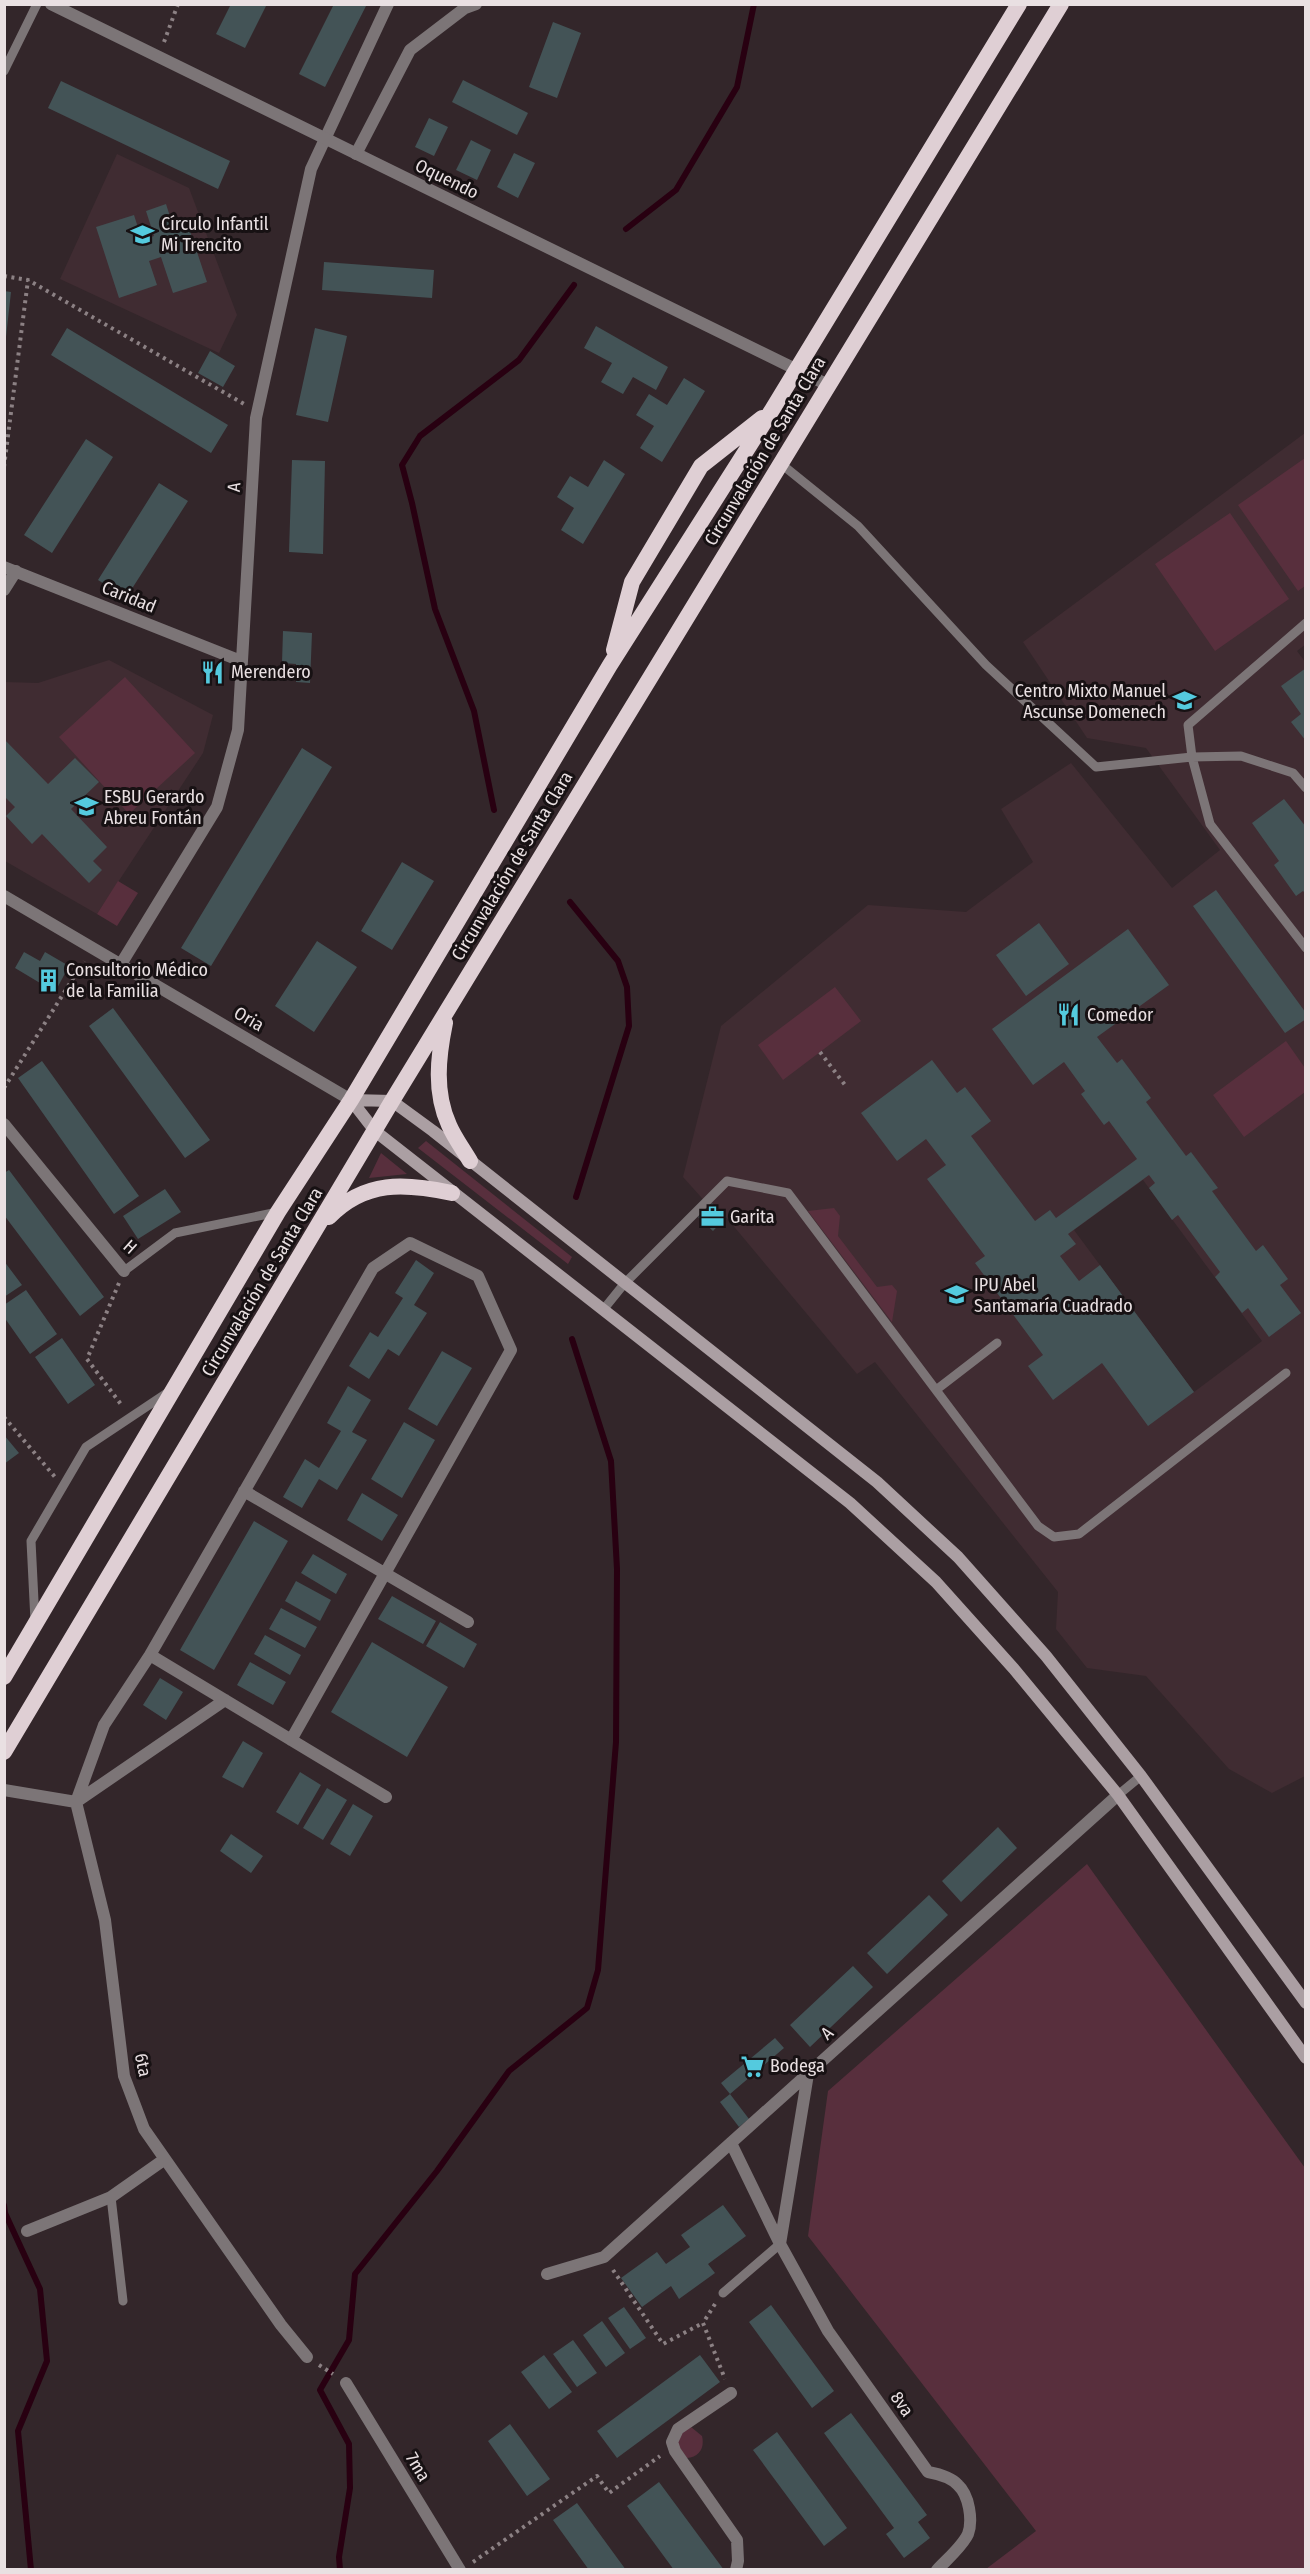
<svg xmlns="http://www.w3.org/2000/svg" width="1310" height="2574" viewBox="0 0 1310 2574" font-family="'Fira Sans Condensed',sans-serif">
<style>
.built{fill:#402c32;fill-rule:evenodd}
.green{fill:#582f3d}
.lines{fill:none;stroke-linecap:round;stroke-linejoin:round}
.stream{stroke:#280011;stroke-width:6}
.building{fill:#435356}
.path{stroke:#8c8184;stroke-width:4;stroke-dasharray:3 4.5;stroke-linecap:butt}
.service{stroke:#7c7577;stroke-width:9}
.minor{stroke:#7c7577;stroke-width:12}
.tertiary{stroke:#7c7577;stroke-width:12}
.secondary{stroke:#ab9fa3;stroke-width:12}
.trunk{stroke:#dfcfd4;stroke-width:16}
.labels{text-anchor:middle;stroke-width:6;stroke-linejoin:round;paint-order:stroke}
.street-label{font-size:18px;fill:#e9e0e2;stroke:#171113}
.poi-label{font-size:18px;fill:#e9e0e2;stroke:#171113;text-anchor:start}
</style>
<rect width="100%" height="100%" fill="#33262a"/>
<path class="built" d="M117 154 189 188 237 315 219 353 60 279Z
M1305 433 1306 644 1297 651 1306 663 1305 1776 1272 1793 1229 1769 1146 1676 1087 1668 1056 1629 1058 1592 875 1362 857 1374 726 1217 712 1203 709 1206 683 1177 721 1026 868 905 966 912 1033 862 1001 809 1071 763 1172 888 1220 850 1146 748 1087 738 1023 642ZM1143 1180 1262 1341 1194 1392 1074 1230Z
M109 660 213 715 203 753 97 914 5 861V682L38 683Z"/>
<path class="green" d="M1305 458V586L1298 591 1238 505Z
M1230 513 1289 599 1215 651 1155 564Z
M125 677 195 753 129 814 59 737Z
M118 881 138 893 117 926 97 914Z
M835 987 861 1021 783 1080 758 1045Z
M1286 1041 1305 1068V1092L1244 1137 1213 1095Z
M426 1141 572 1257 568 1264 418 1148Z
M381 1153 407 1174 369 1178Z
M834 1208 840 1216 838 1236 877 1287 892 1285 897 1291 892 1322 808 1211Z
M1087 1864 1305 2168V2569H986L1036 2531 808 2236 828 2091Z
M691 2427 702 2436C705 2448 699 2457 687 2458L672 2438Z"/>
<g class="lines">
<path class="stream" d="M626 229 676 190 737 87 754 4
M494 810 474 711 435 609 412 503 402 465 420 436 519 360 574 285
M570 902 618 961 627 987 629 1026 576 1197
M4 2205 5 2213 40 2289 47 2361 18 2431 31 2570
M340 2570 339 2557 350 2488 349 2444 320 2390 349 2340 355 2274 437 2171 509 2071 587 2008 598 1970 616 1742 617 1569 611 1461 572 1339"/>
</g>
<path class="building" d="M231 4H267L245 48 216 34Z
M334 4H367L325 87 299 74Z
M553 22 581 33 557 98 529 87Z
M463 80 528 113 517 135 452 102Z
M61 81 230 161 218 189 48 108Z
M429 118 448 127 434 156 415 147Z
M471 140 491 150 477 180 456 170Z
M514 153 535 163 518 198 497 187Z
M166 204 174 229 188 225 207 282 173 293 161 257 149 261 157 285 119 298 96 227 134 215 142 240 154 236 146 211Z
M324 262 434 270 432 298 322 290Z
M4 291 11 292 6 337H4Z
M596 326 668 367 656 390 633 377 623 394 601 382 612 363 584 348Z
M67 328 228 425 211 453 51 355Z
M315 328 347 336 328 422 296 415Z
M210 351 235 366 223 387 198 373Z
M684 378 705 391 662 462 640 448 654 426 636 415 649 394 667 405Z
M86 439 113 457 52 553 24 535Z
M292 460 325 461 323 554 289 552Z
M604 460 625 474 583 544 561 530 574 508 557 497 570 476 588 487Z
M159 483 188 501 126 598 98 580Z
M283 631 312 633 310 683 296 682V664L282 663Z
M1306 668V741L1291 722 1301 714 1281 686Z
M4 739 48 784 75 758 99 782 71 809 107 847 93 861 102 870 89 883 42 834 32 844 6 816 15 807 4 796Z
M302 748 332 767 211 966 181 948Z
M1284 799 1306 827V894L1303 891 1296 896 1274 865 1279 861 1252 823Z
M402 862 434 881 392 950 361 931Z
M1216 890 1306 1013V1019L1285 1033 1193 906Z
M1039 923 1069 964 1026 996 996 955Z
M1128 929 1169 985 1097 1037 1117 1063 1122 1059 1151 1098 1146 1102 1186 1156 1191 1152 1218 1188 1212 1191 1256 1251 1263 1245 1288 1279 1280 1285 1301 1313 1269 1337 1248 1308 1242 1313 1215 1277 1220 1272 1178 1215 1172 1220 1149 1188 1155 1183 1149 1175 1068 1234 1076 1244 1060 1256 1079 1281 1100 1265 1194 1392 1148 1426 1102 1363 1053 1400 1028 1366 1043 1355 975 1263 985 1256 927 1179 946 1165 926 1139 897 1161 861 1113 932 1060 957 1093 965 1087 991 1121 971 1136 1035 1221 1050 1210 1056 1218 1137 1159 1109 1121 1104 1125 1081 1094 1085 1091 1064 1062 1033 1085 992 1029Z
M317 941 357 967 314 1032 275 1006Z
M24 952 40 961 45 952 69 966 55 992 15 968Z
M113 1008 210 1140 185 1158 89 1026Z
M42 1061 139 1196 114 1214 18 1078Z
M9 1170 104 1297 80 1316 4 1215V1173Z
M165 1189 181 1212 138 1239 123 1216Z
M712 1203 726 1217 713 1231 698 1217Z
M416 1260 434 1273 414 1305 427 1313 399 1356 388 1349 369 1379 349 1366 370 1332 378 1337 403 1298 395 1293Z
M4 1261 22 1285 4 1297Z
M26 1290 57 1334 30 1354 4 1317V1305Z
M62 1338 95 1385 68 1404 35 1357Z
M442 1351 472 1368 437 1426 408 1409Z
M348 1386 371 1400 352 1432 367 1440 337 1490 319 1479 302 1508 283 1497 305 1459 319 1468 341 1431 327 1423Z
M404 1422 435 1440 402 1498 371 1479Z
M4 1435 19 1453 4 1464Z
M362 1493 398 1515 382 1541 347 1520Z
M254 1521 288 1541 214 1670 180 1650Z
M313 1554 347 1574 336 1594 301 1573Z
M296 1581 331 1600 320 1621 285 1601Z
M392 1596 436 1621 423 1644 378 1619Z
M281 1608 317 1627 305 1648 269 1629Z
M440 1622 477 1644 464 1668 426 1646Z
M265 1635 301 1655 290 1675 254 1654Z
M372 1642 448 1687 407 1757 331 1712Z
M250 1662 286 1682 273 1705 237 1685Z
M160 1678 183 1692 166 1720 143 1705Z
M243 1741 263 1753 243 1788 222 1777Z
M300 1772 321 1785 298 1825 276 1812Z
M327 1788 347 1800 323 1840 303 1828Z
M353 1804 373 1816 350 1856 330 1844Z
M998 1827 1017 1848 961 1902 942 1881Z
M231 1834 263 1856 251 1873 220 1851Z
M929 1895 948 1915 887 1974 867 1953Z
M853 1966 873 1987 810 2047 790 2025Z
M775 2038 784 2048 730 2094 721 2083Z
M730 2094 749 2119 739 2127 720 2102Z
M723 2205 746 2236 708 2264 715 2273 679 2299 671 2286 642 2307 621 2278 657 2252 666 2264 690 2247 681 2235Z
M771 2305 834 2391 812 2408 749 2322Z
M624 2307 646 2338 630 2349 608 2318Z
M602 2321 625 2353 606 2367 583 2335Z
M573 2340 597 2373 577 2387 553 2354Z
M544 2355 572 2392 549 2409 521 2372Z
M700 2355 720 2382 617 2458 597 2431Z
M851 2413 927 2515 918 2522 930 2538 904 2558 886 2534 894 2528 824 2433Z
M510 2424 550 2479 527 2496 488 2441Z
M777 2432 847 2528 824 2546 753 2450Z
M659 2482 724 2570H674L627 2506Z
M577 2503 626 2570H589L553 2520Z"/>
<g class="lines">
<path class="path" d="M164 42 178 4
M4 276 28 280 244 404
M4 467 28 280
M820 1052 845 1085
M4 1088 84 961
M119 1283 87 1359 123 1407
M4 1417 55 1477
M613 2270 663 2344 703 2323
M715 2304 703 2323 725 2379
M319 2365 333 2374
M473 2562 597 2476 609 2493 660 2456"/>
<path class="service" d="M4 71 37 4
M780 463 858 526 986 665 1096 767 1192 757 1241 756 1293 773 1306 788
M1306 623 1188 725 1192 757 1210 824 1306 948
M124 1271 175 1233 278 1212
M603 1310 624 1284 727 1181 788 1193 1038 1526 1054 1537 1079 1534 1286 1373
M936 1390 997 1343
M35 1621 31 1541 86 1447 167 1393
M1118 1795 1141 1776
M111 2197 123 2301
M723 2293 780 2244"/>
<path class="minor" d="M356 154 410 50 465 8 476 4
M4 567 241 661
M4 590 16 571
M4 896 351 1100
M121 964 217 807 238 730 256 418 311 169 388 4
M4 1124 124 1271
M244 1491 468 1622
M150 1655 386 1797
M4 1790 76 1802 105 1920 124 2076 144 2129 281 2325 307 2357
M76 1802 104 1725 150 1655 373 1268 410 1243 478 1276 511 1350 291 1740
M76 1802 225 1700
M731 2143 780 2244 828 2331 928 2472C939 2474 951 2477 958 2485 969 2495 973 2520 968 2534 962 2547 947 2559 937 2570
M27 2231 111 2197 165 2159
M780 2244 808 2074
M547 2274 604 2257 1118 1795
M346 2383 460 2570
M731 2393 678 2429 672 2442 675 2451 737 2540 738 2561 736 2570"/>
<path class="tertiary" d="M51 4 828 385"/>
<path class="secondary" d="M1306 2003 1141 1776 1046 1656 958 1557 877 1482 433 1131 392 1101 351 1100 375 1131 850 1503 936 1582 1014 1669 1118 1795 1306 2058"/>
<path class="trunk" d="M614 650 632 582 701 466 762 418
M445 1023C438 1057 434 1092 449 1125 454 1137 463 1149 470 1161
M329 1217C365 1180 405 1183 452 1193
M4 1677 278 1212 351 1100 610 665 772 410 1019 4
M4 1752 392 1101 1061 4"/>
</g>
<defs>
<symbol id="school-bare" viewBox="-9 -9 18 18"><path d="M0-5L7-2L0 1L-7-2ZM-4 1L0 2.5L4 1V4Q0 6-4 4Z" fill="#54cade" stroke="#171113" stroke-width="2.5" paint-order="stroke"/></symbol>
<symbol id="restaurant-bare" viewBox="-9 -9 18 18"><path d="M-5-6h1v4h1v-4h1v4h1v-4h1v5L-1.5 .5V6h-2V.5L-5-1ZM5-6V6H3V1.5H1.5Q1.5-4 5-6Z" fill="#54cade" stroke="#171113" stroke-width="2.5" paint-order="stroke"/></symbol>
<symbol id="university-bare" viewBox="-9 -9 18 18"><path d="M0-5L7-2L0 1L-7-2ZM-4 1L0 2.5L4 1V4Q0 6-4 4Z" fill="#54cade" stroke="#171113" stroke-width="2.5" paint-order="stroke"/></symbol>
<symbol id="building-bare" viewBox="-9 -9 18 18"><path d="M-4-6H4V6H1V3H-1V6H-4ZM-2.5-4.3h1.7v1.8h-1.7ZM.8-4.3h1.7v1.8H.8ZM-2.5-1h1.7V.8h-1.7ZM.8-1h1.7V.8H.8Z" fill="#54cade" stroke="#171113" stroke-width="2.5" paint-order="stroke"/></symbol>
<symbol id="office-bare" viewBox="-9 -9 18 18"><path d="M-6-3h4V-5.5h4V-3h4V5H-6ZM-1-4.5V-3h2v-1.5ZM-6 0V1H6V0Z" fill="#54cade" stroke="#171113" stroke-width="2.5" paint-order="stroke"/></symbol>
<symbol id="supermarket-bare" viewBox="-9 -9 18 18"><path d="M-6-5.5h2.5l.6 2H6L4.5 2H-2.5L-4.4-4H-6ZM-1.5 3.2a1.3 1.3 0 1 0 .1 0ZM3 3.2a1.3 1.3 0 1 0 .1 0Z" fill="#54cade" stroke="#171113" stroke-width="2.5" paint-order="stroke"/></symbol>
</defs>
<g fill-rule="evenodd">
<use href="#school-bare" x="126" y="218" width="33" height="33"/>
<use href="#restaurant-bare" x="196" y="656" width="33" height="33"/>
<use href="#university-bare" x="1168" y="684" width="33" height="33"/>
<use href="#school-bare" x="70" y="790" width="33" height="33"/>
<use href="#building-bare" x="32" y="964" width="33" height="33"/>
<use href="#restaurant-bare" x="1052" y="998" width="33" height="33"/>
<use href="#office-bare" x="696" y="1200" width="33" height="33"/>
<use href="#school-bare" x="940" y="1278" width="33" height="33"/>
<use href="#supermarket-bare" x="736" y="2050" width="33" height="33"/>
</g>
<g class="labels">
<g class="street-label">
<text transform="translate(447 179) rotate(26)" y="6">Oquendo</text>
<text transform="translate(765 451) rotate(-59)" y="6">Circunvalación de Santa Clara</text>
<text transform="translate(234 487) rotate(-86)" y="6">A</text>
<text transform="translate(129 597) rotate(22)" y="6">Caridad</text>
<text transform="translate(512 866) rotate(-59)" y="6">Circunvalación de Santa Clara</text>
<text transform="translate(249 1019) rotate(30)" y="6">Oria</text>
<text transform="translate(130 1247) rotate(42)" y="6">H</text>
<text transform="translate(262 1282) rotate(-59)" y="6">Circunvalación de Santa Clara</text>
<text transform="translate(827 2033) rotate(-42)" y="6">A</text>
<text transform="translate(143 2065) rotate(79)" y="6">6ta</text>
<text transform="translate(902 2404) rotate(55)" y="6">8va</text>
<text transform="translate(418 2467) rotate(59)" y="6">7ma</text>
</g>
<g class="poi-label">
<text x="161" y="230">Círculo Infantil<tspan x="161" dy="21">Mi Trencito</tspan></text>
<text x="231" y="678">Merendero</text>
<text x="1166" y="697" text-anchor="end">Centro Mixto Manuel<tspan x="1166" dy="21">Ascunse Domenech</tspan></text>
<text x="104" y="803">ESBU Gerardo<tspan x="104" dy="21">Abreu Fontán</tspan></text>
<text x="66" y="976">Consultorio Médico<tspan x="66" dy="21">de la Familia</tspan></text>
<text x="1087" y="1021">Comedor</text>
<text x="730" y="1223">Garita</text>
<text x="974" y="1291">IPU Abel<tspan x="974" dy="21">Santamaría Cuadrado</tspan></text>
<text x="770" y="2072">Bodega</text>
</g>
</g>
<rect width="1310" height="2574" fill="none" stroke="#e9e0e2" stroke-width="12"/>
</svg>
